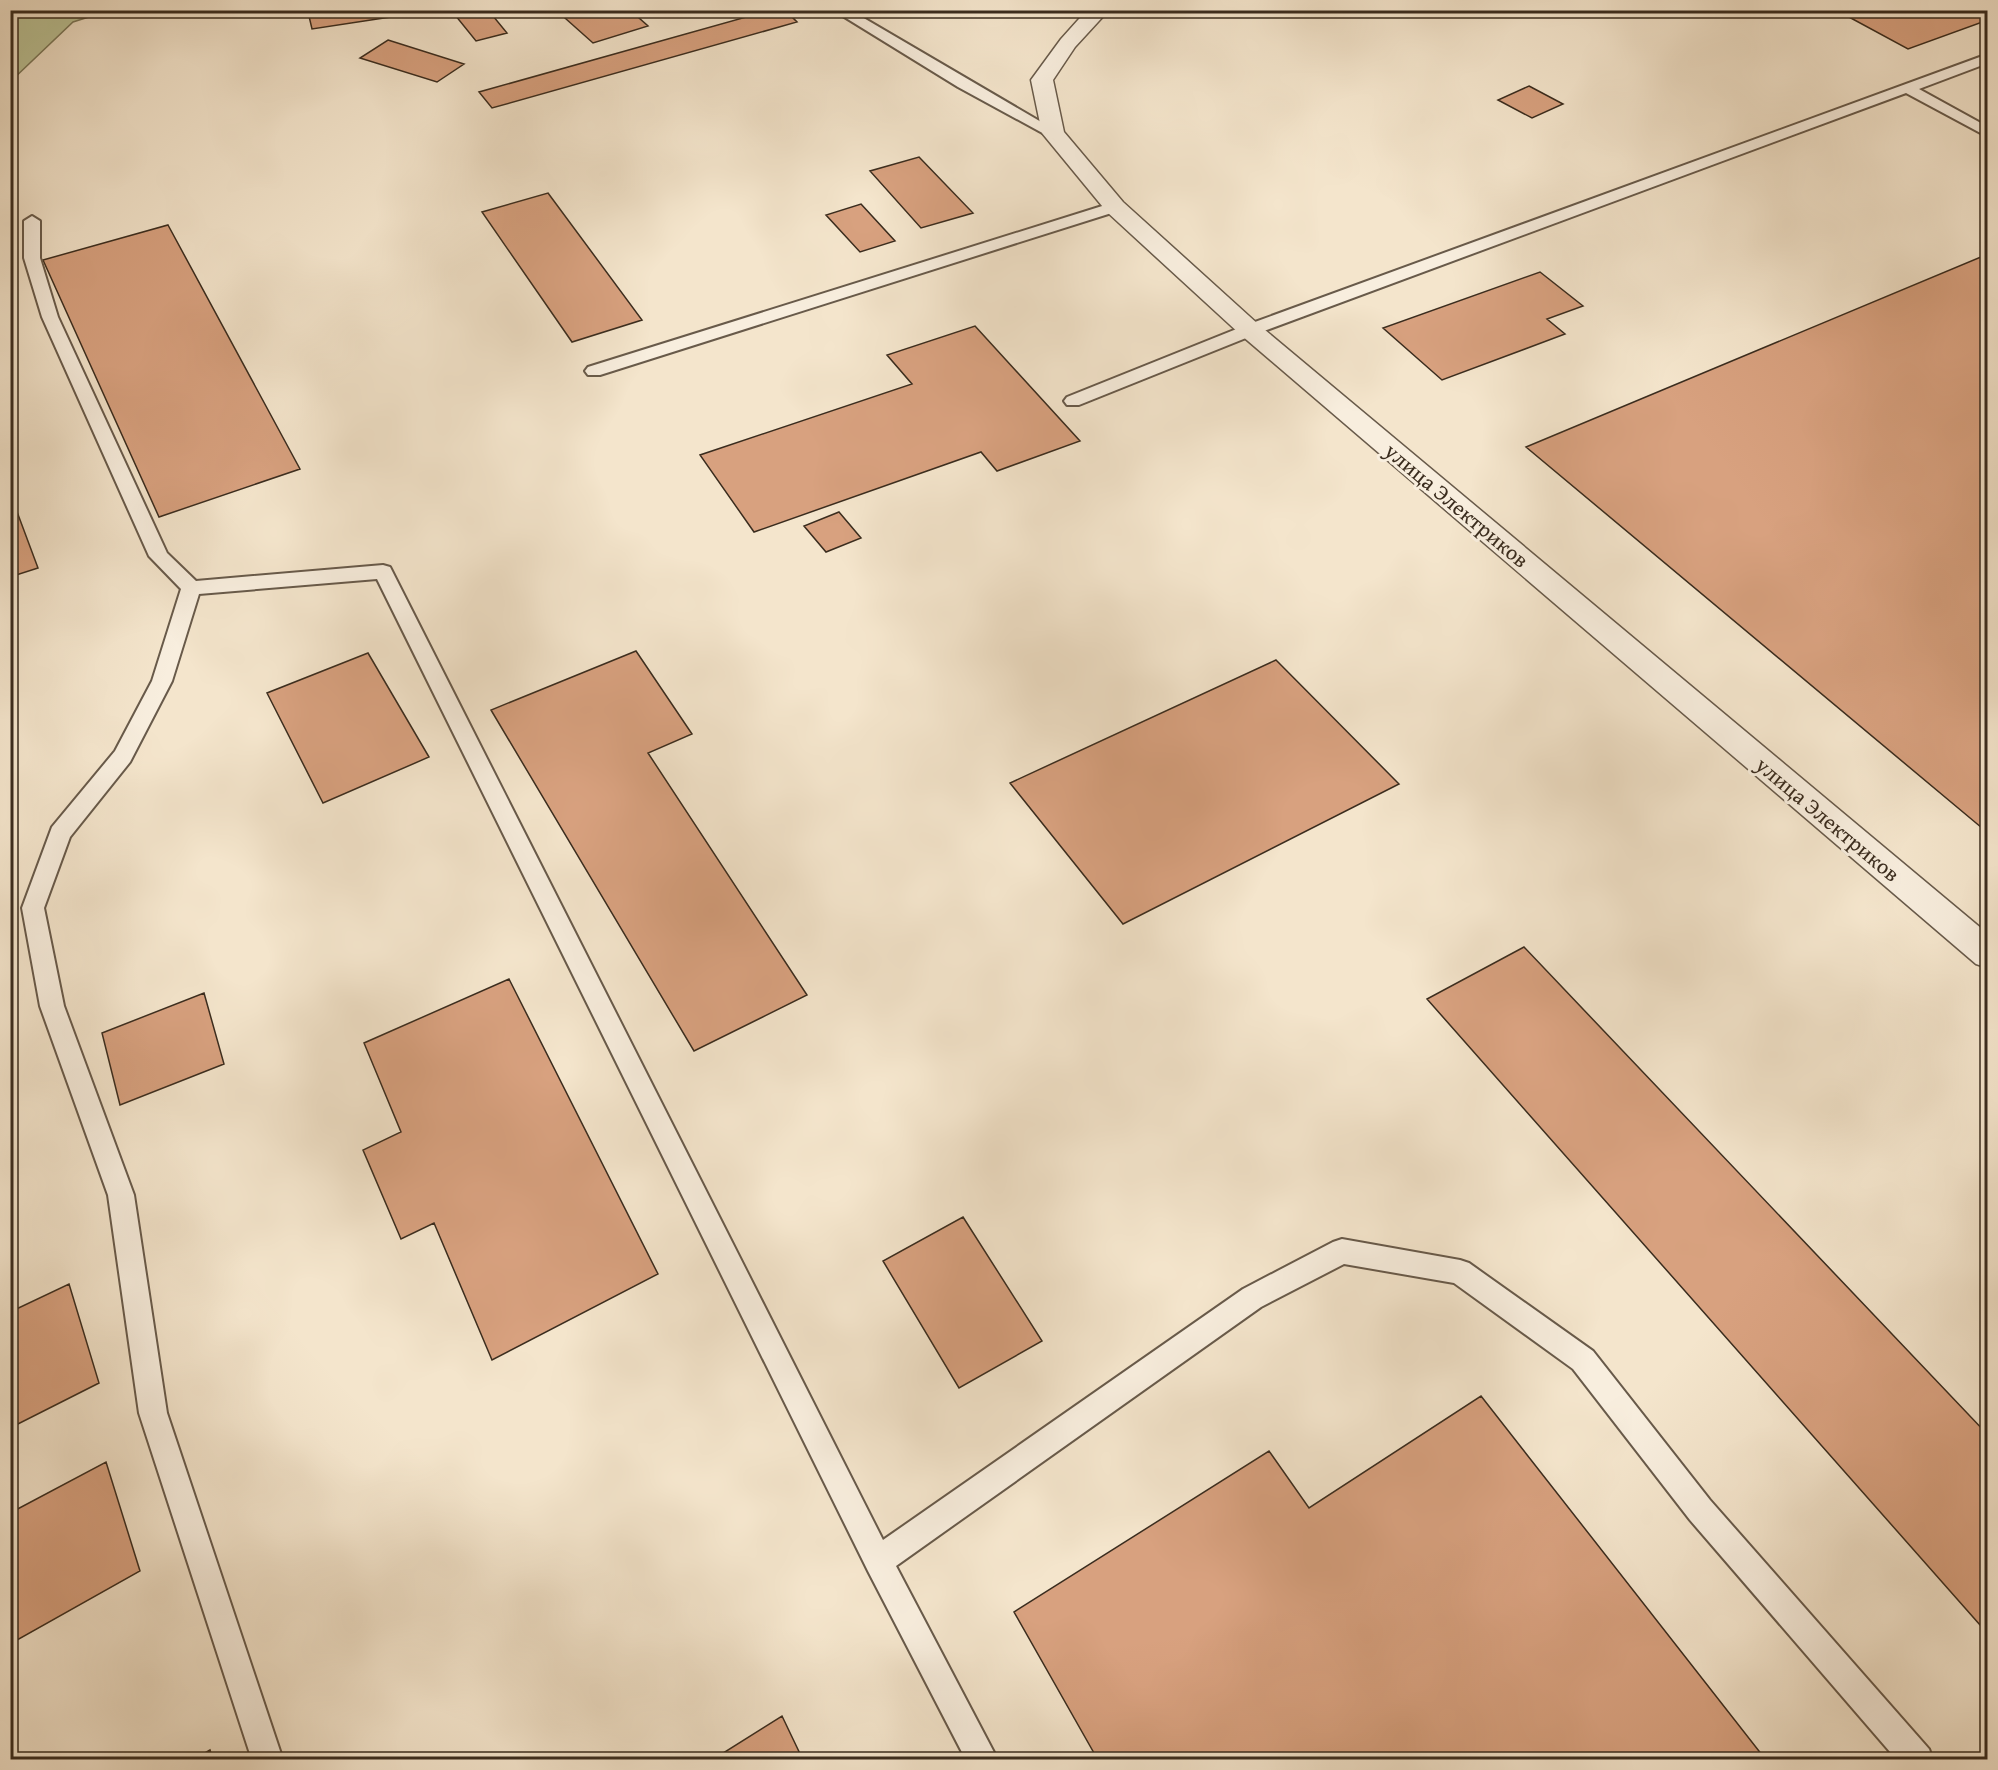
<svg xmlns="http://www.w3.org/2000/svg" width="1998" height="1770" viewBox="0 0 1998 1770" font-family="'Gentium Book Plus',serif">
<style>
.green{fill:#bcc497;stroke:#7b785a;stroke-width:1.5}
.building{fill:#d8a17f;stroke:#3a2c1e;stroke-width:1.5}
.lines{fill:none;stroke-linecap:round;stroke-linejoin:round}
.service-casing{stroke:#685a4a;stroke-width:4}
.minor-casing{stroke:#685a4a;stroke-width:3}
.service{fill:#f8eede;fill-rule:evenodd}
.minor{fill:#f8eede;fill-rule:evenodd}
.labels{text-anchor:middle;stroke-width:6;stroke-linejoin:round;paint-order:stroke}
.street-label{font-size:22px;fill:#3a2c1e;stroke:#f8eede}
</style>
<rect width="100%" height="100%" fill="#f4e5cc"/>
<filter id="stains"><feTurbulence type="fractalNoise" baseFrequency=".00333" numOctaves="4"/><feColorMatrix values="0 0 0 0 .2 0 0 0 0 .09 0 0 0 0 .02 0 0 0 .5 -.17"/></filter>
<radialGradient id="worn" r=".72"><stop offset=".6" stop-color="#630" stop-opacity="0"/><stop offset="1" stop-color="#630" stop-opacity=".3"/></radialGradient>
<path class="green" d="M11 10H108V11L73 22 11 81Z"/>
<path class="building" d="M315 10H423V12L312 29 308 12Z
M451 10H516L493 16 507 33 476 41Z
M556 10H630L648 26 593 43Z
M682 10H708L689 17Z
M771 10H785L797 22 492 108 479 92Z
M1836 10H1982L1988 13V20L1908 49Z
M388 40 464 64 437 82 360 58Z
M1529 86 1563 104 1532 118 1498 100Z
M919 157 973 213 921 228 870 171Z
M548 193 642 320 572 342 482 212Z
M861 204 895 241 860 252 826 215Z
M168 225 300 469 159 517 43 260Z
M1988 254V833L1526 447Z
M1540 272 1583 306 1547 319 1565 334 1442 380 1383 328Z
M975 326 1080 441 997 471 981 452 754 532 700 455 912 384 887 355Z
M10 493 38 568 10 577Z
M839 512 861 538 826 552 804 526Z
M636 651 692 734 648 753 807 995 694 1051 491 710Z
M368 653 429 757 323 803 267 693Z
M1276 660 1399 784 1123 924 1010 783Z
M1524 947 1988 1435V1634L1427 999Z
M509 979 658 1274 492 1360 434 1223 401 1239 363 1150 401 1132 364 1043Z
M204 993 224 1064 120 1105 102 1033Z
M963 1217 1042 1341 959 1388 883 1261Z
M69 1284 99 1383 10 1428V1312Z
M1481 1396 1766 1760H1483L1481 1757 1477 1760H1098L1014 1612 1269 1451 1309 1508Z
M106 1462 140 1571 10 1644V1513Z
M782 1716 803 1760H712Z
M210 1750 213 1760H193Z"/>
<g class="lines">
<defs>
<path id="service" d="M833 10H850L1060 133 1058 136H1048L958 87Z
M1988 54V63L1919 89 1988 127V137L1906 93 1256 334 1079 405H1067L1064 401 1067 397 1244 326Z
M1115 202 1123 207 1121 210 600 375H588L585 371 588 367Z
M32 216 40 221V258L58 317 167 553 196 581 383 565 390 567 883 1540 1243 1289 1333 1242 1342 1239 1460 1260 1469 1263 1593 1351 1710 1500 1929 1749 1933 1760H1897L1690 1520 1573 1369 1454 1283 1344 1264 1261 1307 896 1566 998 1760H966L868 1571 377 579 199 594 172 681 130 762 70 837 44 908 64 1006 134 1195 167 1413 283 1760H252L139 1413 108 1195 40 1006 22 908 52 827 115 751 152 681 181 589 149 556 42 317 24 258V221Z"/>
<path id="minor" d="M1087 10H1109L1075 47 1053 80 1064 132 1123 202 1259 325 1988 934V968L1976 964 1241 335 1107 212 1042 133 1031 80 1061 39Z"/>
</defs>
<use href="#service" class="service-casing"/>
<use href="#minor" class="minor-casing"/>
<use href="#service" class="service"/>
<use href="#minor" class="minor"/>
</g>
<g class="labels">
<g class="street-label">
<text transform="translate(1457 505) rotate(40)" y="8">улица Электриков</text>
<text transform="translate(1828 819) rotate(40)" y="8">улица Электриков</text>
</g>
</g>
<rect width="1998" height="1770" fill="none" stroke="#f4e5cc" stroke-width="36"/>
<rect x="12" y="12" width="1974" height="1746" fill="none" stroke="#3a2c1e" stroke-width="3"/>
<rect x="18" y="18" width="1962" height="1734" fill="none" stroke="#3a2c1e" stroke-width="1.5"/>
<rect width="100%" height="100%" filter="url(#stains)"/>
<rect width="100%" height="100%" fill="url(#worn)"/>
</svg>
